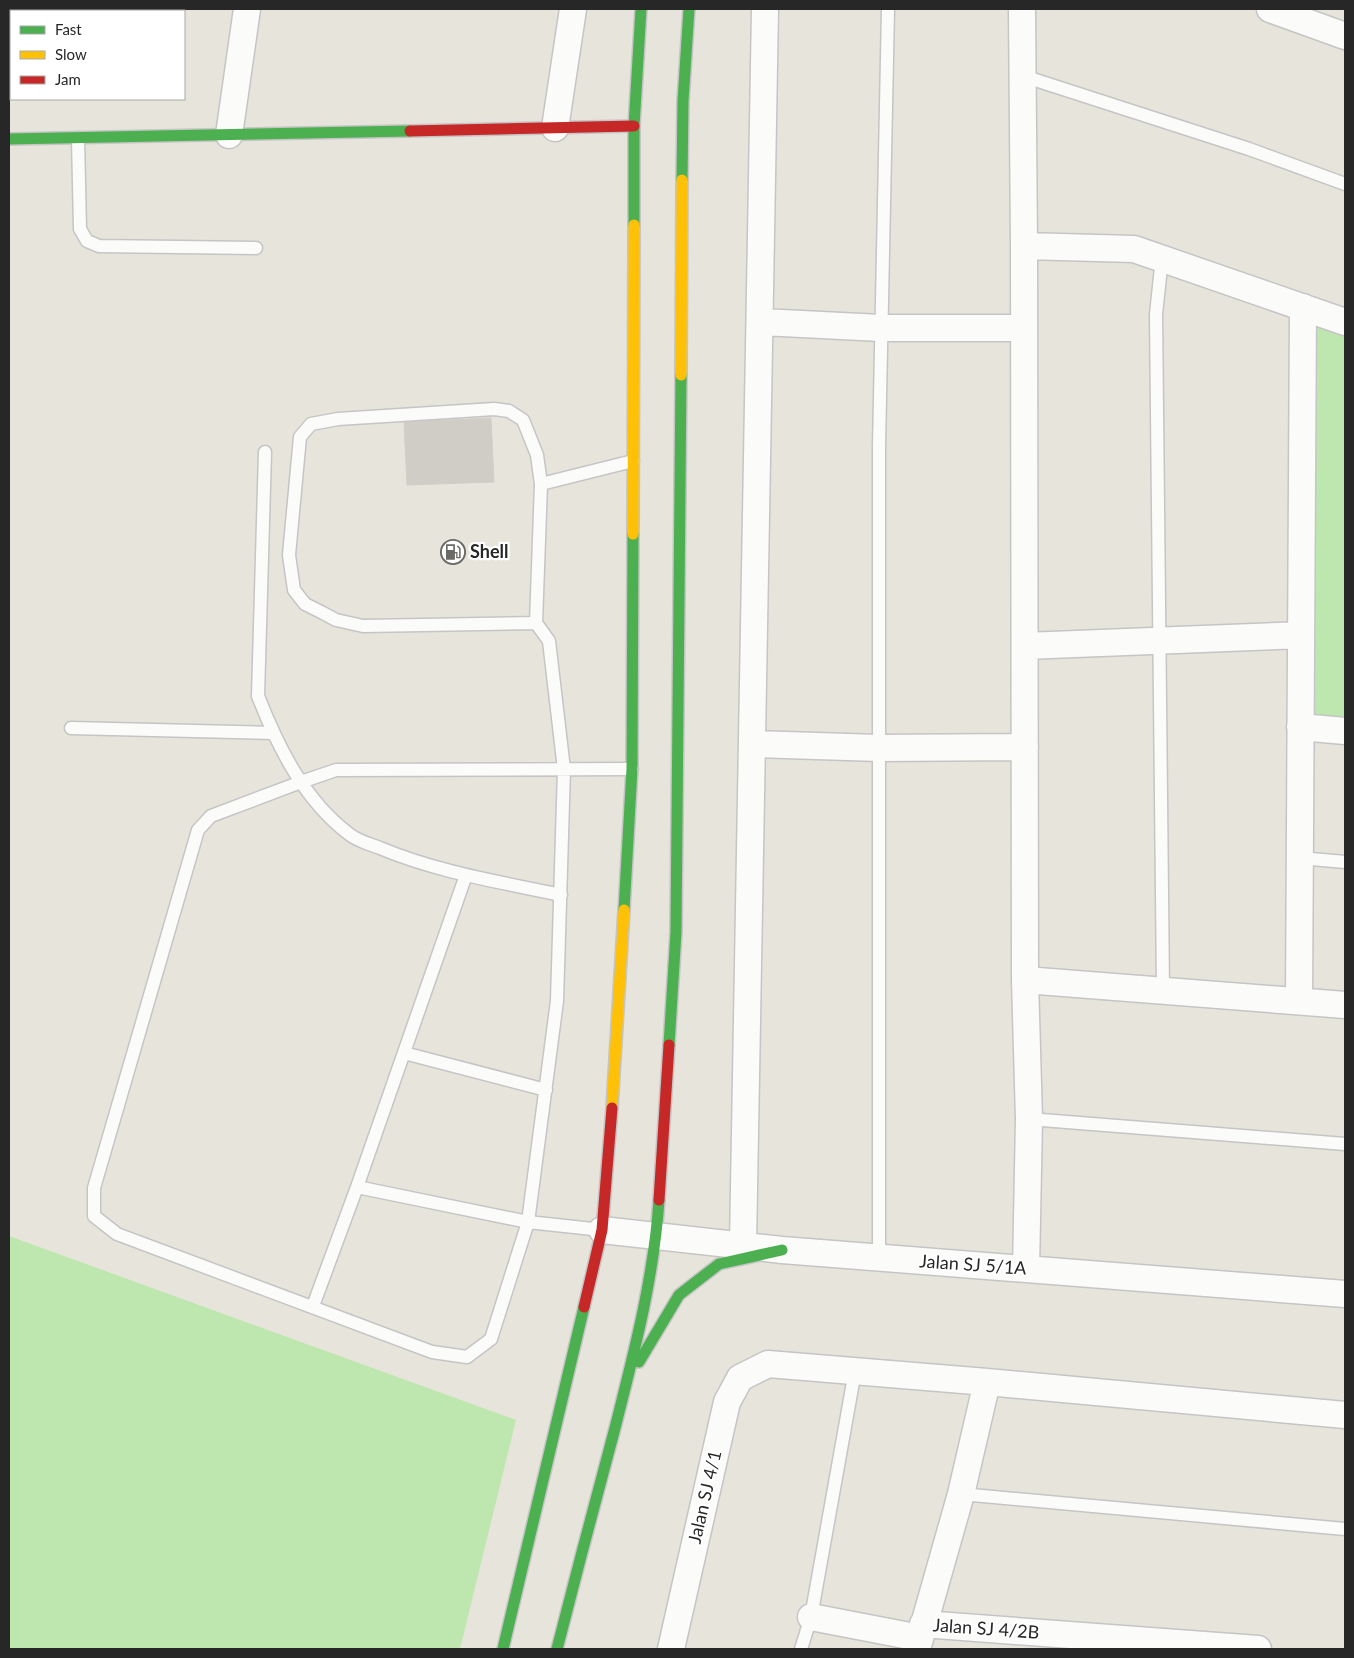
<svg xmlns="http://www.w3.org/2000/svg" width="1354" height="1658" viewBox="0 0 1354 1658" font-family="Lato,sans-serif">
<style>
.green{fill:#bee7af}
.building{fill:#cfcdc6;stroke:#d2cfc7}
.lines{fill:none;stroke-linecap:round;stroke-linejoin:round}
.lane-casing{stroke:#c5c5c5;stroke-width:15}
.street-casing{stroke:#c5c5c5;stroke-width:29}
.fast-casing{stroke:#c5c5c5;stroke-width:14}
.slow-casing{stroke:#c5c5c5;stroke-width:14}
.jam-casing{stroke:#c5c5c5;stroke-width:14}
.lane{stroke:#fbfbfa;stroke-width:12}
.street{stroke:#fbfbfa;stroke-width:26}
.fast{stroke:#4caf50;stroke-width:11}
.slow{stroke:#ffc107;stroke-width:11}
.jam{stroke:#c62828;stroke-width:11}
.labels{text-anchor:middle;stroke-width:4.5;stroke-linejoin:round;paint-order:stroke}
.poi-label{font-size:18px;font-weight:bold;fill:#272727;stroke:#fff;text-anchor:start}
.street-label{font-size:18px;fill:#272727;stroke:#fff}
</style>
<rect width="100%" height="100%" fill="#e7e4db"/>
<path class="green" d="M1307 313 1345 326V726L1305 723Z
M9 1236 516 1420 460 1649H9Z"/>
<path class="building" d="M491 418 494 482 407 485 404 422Z"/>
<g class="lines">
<defs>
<path id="lane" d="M1023 76 1249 149 1345 184
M78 138 80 229 87 241 99 246 256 248
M1162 258 1156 314 1163 990
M265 452 258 696C278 747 304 800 349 834 357 841 370 844 380 848 437 872 500 882 561 895
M536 623 541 484
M71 728 272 733
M632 769 336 770 301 782 211 816 198 830 94 1188V1216L117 1234 432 1352 467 1357 491 1339 528 1222 557 1001 564 769 549 641 536 623 363 626 336 620 323 613 305 604 294 590 289 555 300 437 311 424 338 419 494 409 509 411 523 420 537 455 541 484 633 461
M1300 858 1345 862
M404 1053 546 1090
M1029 1119 1345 1144
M357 1187 528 1222 602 1230
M879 1258V446L888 9
M313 1306 357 1187 466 875
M961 1494 1345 1529
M801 1649 811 1617 855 1371"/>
<path id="street" d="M1022 9 1024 246 1025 980 1029 1119 1026 1269
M1270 9 1345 36
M555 128 573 9
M229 135 247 9
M1024 246 1134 249 1345 322
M760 322 881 328H1024
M1025 646 1301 635
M1300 727 1345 731
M752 744 879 748 1025 747
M1025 980 1345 1005
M1299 1001 1303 307
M602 1230 782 1250 1345 1294
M743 1245 765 9
M811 1617 920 1638
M923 1624 1258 1649
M671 1649 727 1402 740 1378 768 1364 987 1382 1345 1415
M917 1649 961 1494 987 1382"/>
<path id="fast" d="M9 139 410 131
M682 180 683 101 689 9
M634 225V126L641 9
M624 910 632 769 633 534
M669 1045 676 932 681 375
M639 1362 679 1295 719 1264 782 1250
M503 1649 584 1307
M557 1649C576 1575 595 1502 615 1428 634 1353 654 1277 659 1200"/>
<path id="slow" d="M681 375 682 180
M633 534 634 225
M612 1108 624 910"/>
<path id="jam" d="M410 131 634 126
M659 1200 669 1045
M584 1307 602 1230 612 1108"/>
</defs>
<use href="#lane" class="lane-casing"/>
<use href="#street" class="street-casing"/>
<use href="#fast" class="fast-casing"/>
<use href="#slow" class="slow-casing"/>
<use href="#jam" class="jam-casing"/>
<use href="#lane" class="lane"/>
<use href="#street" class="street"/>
<use href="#fast" class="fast"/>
<use href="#slow" class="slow"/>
<use href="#jam" class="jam"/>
</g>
<defs>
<symbol id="fuel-ring" viewBox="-11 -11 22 22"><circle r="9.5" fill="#fff" stroke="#6a6966" stroke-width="1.5"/><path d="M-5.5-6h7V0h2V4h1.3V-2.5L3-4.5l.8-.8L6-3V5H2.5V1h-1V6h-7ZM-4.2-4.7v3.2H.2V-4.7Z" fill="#6a6966"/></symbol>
</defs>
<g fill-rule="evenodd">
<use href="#fuel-ring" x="439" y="538" width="28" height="28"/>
</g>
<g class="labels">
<g class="poi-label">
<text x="470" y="558">Shell</text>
</g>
<g class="street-label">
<text transform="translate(973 1265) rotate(4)" y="6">Jalan SJ 5/1A</text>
<text transform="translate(705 1497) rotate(-77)" y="6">Jalan SJ 4/1</text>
<text transform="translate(986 1629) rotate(4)" y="6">Jalan SJ 4/2B</text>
</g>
</g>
<rect width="1354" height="1658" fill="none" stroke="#272727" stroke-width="20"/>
<rect x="10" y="10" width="175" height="90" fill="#ffffff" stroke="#a9a9a9"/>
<rect x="20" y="26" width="25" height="8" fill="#4caf50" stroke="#a9a9a9"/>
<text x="55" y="35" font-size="15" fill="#272727">Fast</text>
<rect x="20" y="51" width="25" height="8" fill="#ffc107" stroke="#a9a9a9"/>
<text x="55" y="60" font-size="15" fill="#272727">Slow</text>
<rect x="20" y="76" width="25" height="8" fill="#c62828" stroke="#a9a9a9"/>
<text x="55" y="85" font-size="15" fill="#272727">Jam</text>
</svg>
